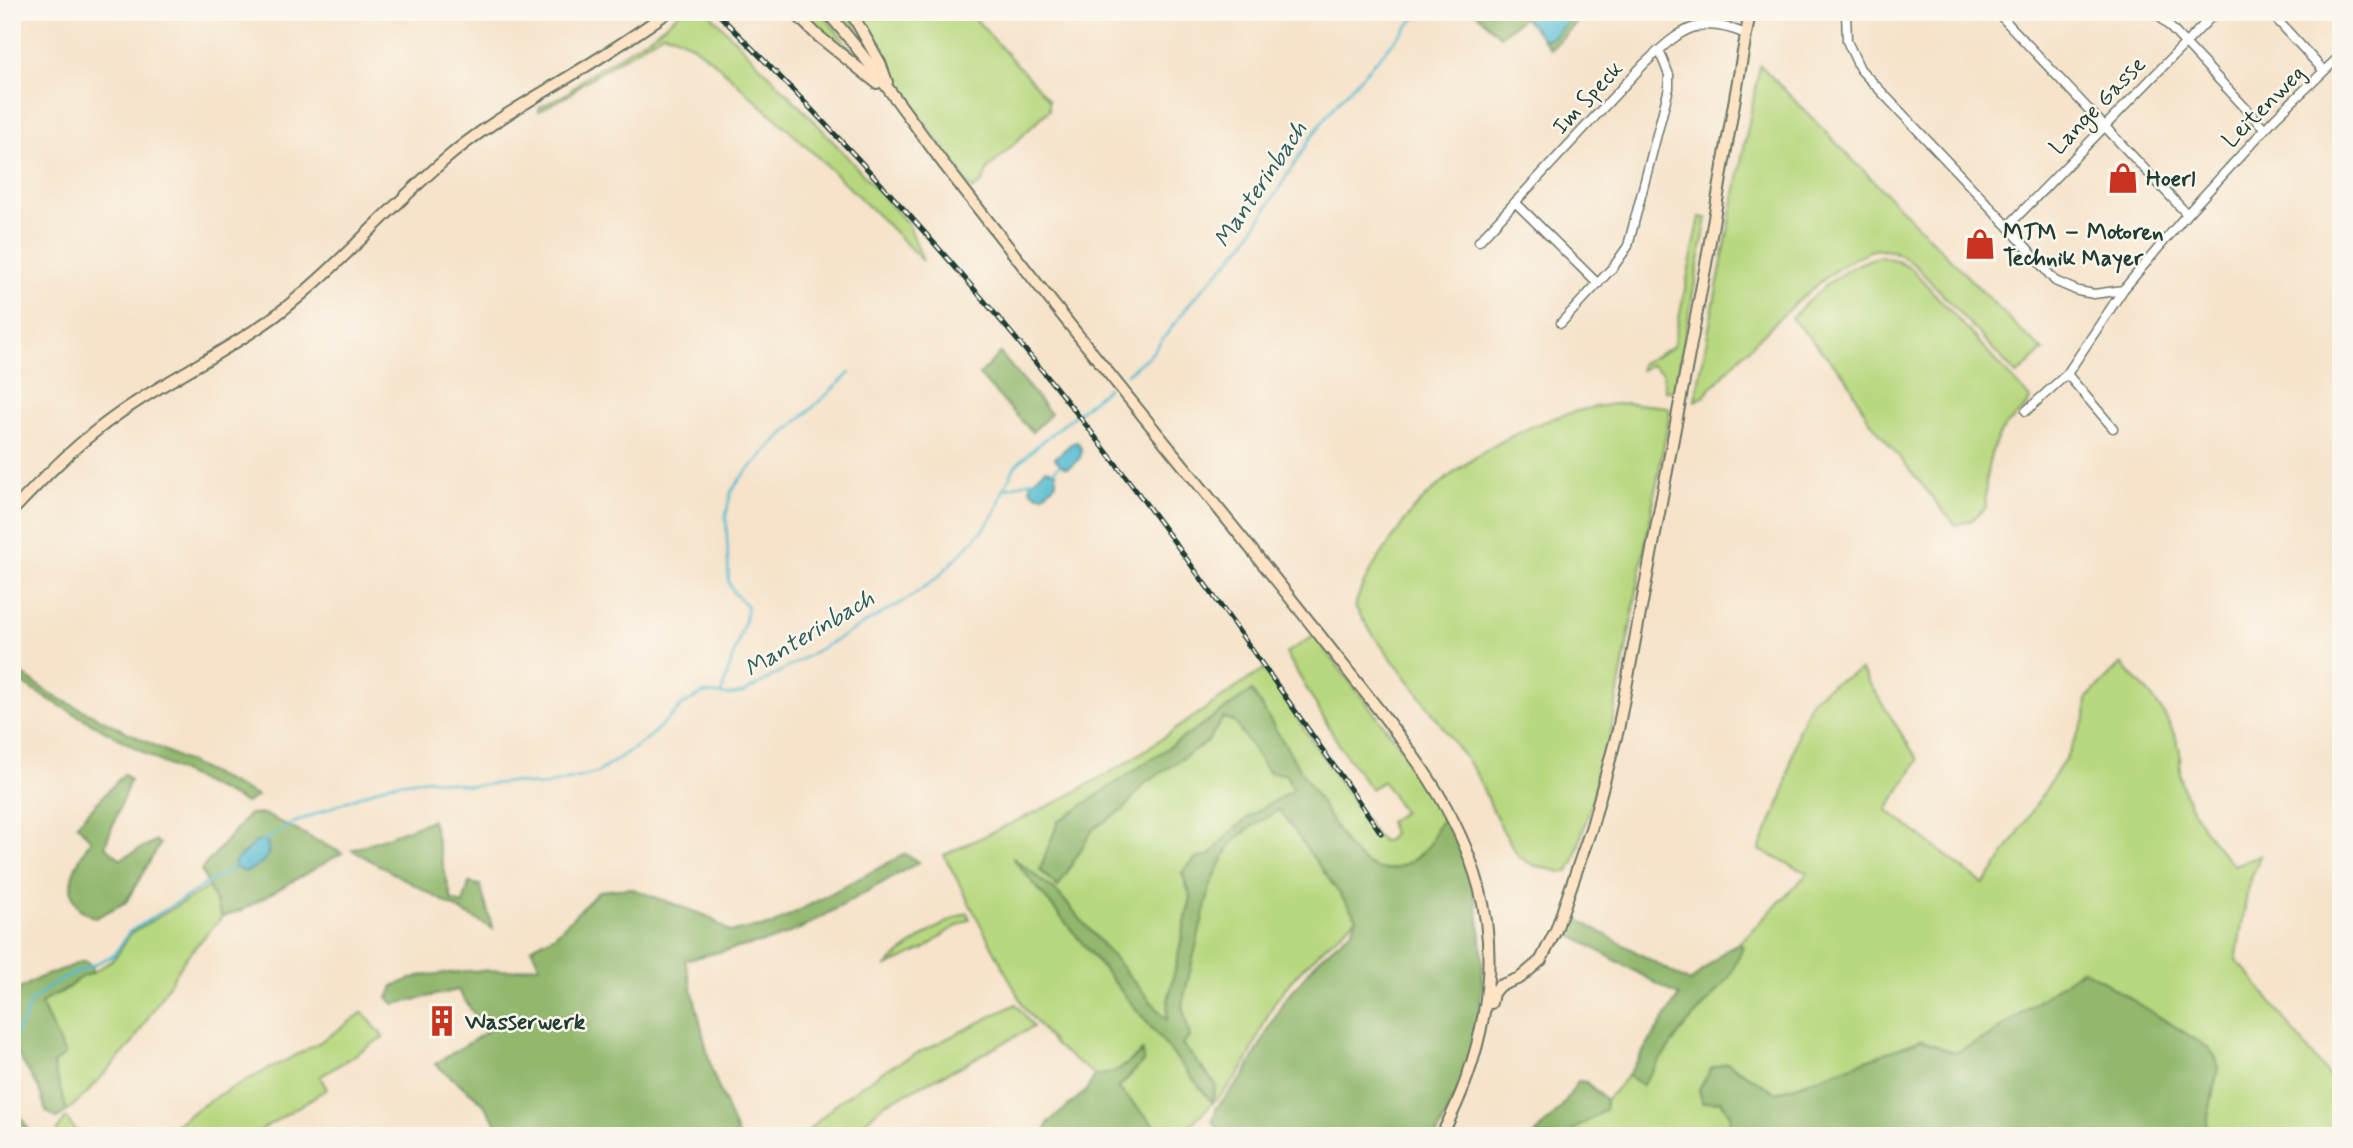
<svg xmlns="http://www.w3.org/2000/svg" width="2353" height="1148" viewBox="0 0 2353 1148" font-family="Mynerve,sans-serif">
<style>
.green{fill:#b8d87f;stroke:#6c8a5a;stroke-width:2}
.forest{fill:#92b86e;stroke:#587a51;stroke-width:2}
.water{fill:#53bbd1;stroke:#397c82;stroke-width:2}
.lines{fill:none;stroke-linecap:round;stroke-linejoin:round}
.stream{stroke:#53bbd1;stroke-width:2.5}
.street-casing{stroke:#6a7768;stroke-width:11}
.secondary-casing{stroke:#6a7768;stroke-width:14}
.street{stroke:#fff;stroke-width:8}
.secondary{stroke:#fee4c5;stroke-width:10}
.rail-casing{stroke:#1f3d34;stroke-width:5}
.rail{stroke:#fbf7ec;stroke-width:2.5;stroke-dasharray:8;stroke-linecap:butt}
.labels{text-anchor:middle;stroke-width:5;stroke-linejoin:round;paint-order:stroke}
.street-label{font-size:23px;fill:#1f3d34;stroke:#fbf7ec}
.poi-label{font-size:23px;font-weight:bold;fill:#1f3d34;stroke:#fbf7ec;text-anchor:start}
.water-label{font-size:24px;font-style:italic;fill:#2c5c5b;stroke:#fbf7ec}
</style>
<rect width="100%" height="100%" fill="#fbf7ec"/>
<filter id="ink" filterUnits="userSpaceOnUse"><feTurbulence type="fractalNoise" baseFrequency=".0143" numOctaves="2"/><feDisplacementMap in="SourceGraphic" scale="14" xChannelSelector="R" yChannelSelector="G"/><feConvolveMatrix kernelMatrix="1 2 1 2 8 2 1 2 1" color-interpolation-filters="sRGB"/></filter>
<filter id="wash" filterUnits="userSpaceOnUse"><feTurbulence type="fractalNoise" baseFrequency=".00686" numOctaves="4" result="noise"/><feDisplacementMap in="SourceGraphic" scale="28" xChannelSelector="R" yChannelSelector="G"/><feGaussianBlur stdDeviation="1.57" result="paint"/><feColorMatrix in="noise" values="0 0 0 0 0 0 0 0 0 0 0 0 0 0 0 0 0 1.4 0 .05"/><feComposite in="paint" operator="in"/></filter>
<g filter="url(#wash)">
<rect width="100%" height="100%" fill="#f6e3ca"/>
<path class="green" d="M681 12H708L819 126 909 225 923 261C868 205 812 150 753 98 729 76 695 39 663 33L580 85 569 95 539 111 540 107 568 93 583 79 651 36Z
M799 12H821L869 71 832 42Z
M835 12H848L879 69Z
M854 12H969L1049 100V110L988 169 982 183 972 190 950 156 891 80Z
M1760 65 2020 330 2043 350 2017 375 1915 265C1905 258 1894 249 1881 249 1838 250 1733 364 1703 397L1695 401Z
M1700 217 1707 218 1675 390 1665 391 1663 373 1651 365 1641 370V364L1673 347Z
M1881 256 1895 260 1912 269 2030 398C2028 411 2013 417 2005 427 1988 447 1984 481 1986 507L1972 520 1956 525 1945 513 1869 420 1846 377 1791 318C1818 291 1843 266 1881 256Z
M1626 403 1668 407 1670 412 1609 741 1574 862 1568 872H1561L1533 865 1518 856 1501 827 1475 772 1416 690 1373 635 1355 607C1360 585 1375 563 1388 545 1396 534 1404 520 1413 510 1468 452 1546 409 1626 403Z
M1314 636 1427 780 1447 816C1431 829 1438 831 1430 844 1418 860 1390 877 1371 866 1363 862 1356 855 1349 849L1252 692 1058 822 1040 870 1058 887 1093 829 1123 810 1144 784 1208 741 1223 718 1234 721 1248 739 1286 774 1294 790C1261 808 1232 825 1210 856L1195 859 1185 884 1191 896 1168 1002 1167 1021 1059 894 1015 860 1211 1101 1216 1085 1182 1044 1190 1037 1182 1005 1210 884 1230 845 1249 828 1279 809 1357 918C1329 944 1297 969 1275 1002 1261 1025 1254 1052 1239 1074 1225 1094 1196 1118 1179 1136H1165L1118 1088 1143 1062 1142 1051 1123 1067 1108 1075H1095L1055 1045 1025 1009 944 855 1057 802 1126 763 1264 669 1377 837 1383 841 1388 840 1393 833 1389 822 1403 812 1383 781 1371 789 1341 748 1286 653Z
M2121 664C2141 684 2162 705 2173 732 2176 738 2179 746 2180 752 2181 764 2178 773 2182 785 2189 809 2215 849 2234 865L2260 856 2248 887 2236 961 2246 970 2341 1092V1136H2204L2218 1069 2216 1058 2209 1048 2083 969 1988 1037 1955 1053 1921 1040 1777 1093 1727 1063 1712 1068 1699 1090 1703 1103 1721 1101 1730 1115 1729 1136H1564L1605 1110 1606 1100 1628 1075 1642 1084 1743 947 1739 943 1808 873 1759 850 1783 795 1798 731 1811 700 1830 685 1861 670 1918 760 1887 810 1983 884 1994 871 2068 754 2086 718 2087 698Z
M209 887 222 917 187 956 131 1045 85 1095 67 1111 53 1064 41 1004 52 994 64 992 78 977 91 974 112 960 117 955 131 933Z
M967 913 970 919 948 931 926 948 885 967C909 945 937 925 967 913Z
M1016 1004 1033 1027 963 1065 884 1104 850 1136H803L838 1102 888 1068Z
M363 1012 383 1037 320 1077 327 1089 251 1136H186L176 1125C219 1089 270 1071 318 1043 333 1034 348 1023 363 1012Z
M66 1118 80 1136H53Z"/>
<path class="forest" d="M1475 12H1519L1524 17 1500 36Z
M1578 12H1587L1551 49 1543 39 1551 38Z
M1000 353 1051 414 1032 432 979 375Z
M12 667 52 695 257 796 246 803 161 762 34 691 12 676Z
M1252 691 1349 849C1356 855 1363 862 1371 866 1390 877 1418 860 1430 844 1438 831 1431 829 1447 816 1483 891 1493 976 1470 1057 1463 1084 1449 1111 1436 1136H1225L1212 1121 1217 1107 1244 1076 1283 1002 1319 959 1353 929 1357 918 1279 810 1249 828 1230 845 1211 884 1182 1005 1190 1037 1182 1044 1216 1085 1212 1102 1012 857 1059 894 1167 1020 1168 1002 1191 896 1182 873 1195 859 1211 855C1232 825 1261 808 1293 790L1286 774 1268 772 1234 721 1223 718 1208 741 1144 784 1123 810 1093 829 1058 887 1040 870 1058 822Z
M124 774 130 780 105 846 121 859 155 841 160 844 126 902 96 918C91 916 84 913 80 909 60 887 78 860 91 840L77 824Z
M249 814H264L342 853 242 910 222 917 201 870Z
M432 820 452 901 463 904 469 883 480 885 493 929 352 850Z
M905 854 919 862 802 928 772 940 685 960 712 1071 738 1136H505L482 1102 435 1064 486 1032 458 990 395 1004 388 999 393 986 419 976 468 971 513 970 540 965 531 948 555 935 599 891 630 888 707 916 730 932 772 925Z
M1574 917 1690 982 1727 949 1739 943 1743 947 1729 978 1682 1030 1642 1085 1628 1075 1679 996 1567 933Z
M84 961 93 967 91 974C72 978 74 987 61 992 53 996 48 997 41 1004L65 1055 53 1064 67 1111 57 1118 46 1111 39 1089 12 1045V993L39 978Z
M2083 969 2209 1048 2216 1058 2218 1069 2204 1136H1729L1730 1115 1721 1101 1702 1103 1699 1089 1712 1068 1727 1063 1777 1093 1921 1040 1955 1053 1988 1037Z
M1143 1051V1062L1118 1088 1165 1136H1038L1045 1132 1048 1123 1086 1091 1095 1075C1117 1076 1127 1064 1143 1051Z
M1578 1081 1586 1082 1606 1100 1605 1110 1564 1136H1534L1561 1108Z
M12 1102 32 1136H12Z"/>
<path class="water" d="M1519 12H1578L1551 38 1543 39Z
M1077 442C1087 454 1078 462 1067 468L1062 466 1055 458 1071 444Z
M1046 469 1056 472V483L1044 495H1038L1030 489 1032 481Z
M265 840C276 856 259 866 245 872L234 867 235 861 256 842Z"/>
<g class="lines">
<path class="stream" d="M1127 374 1152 353 1194 298 1244 244 1312 136 1336 104 1421 12
M1053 472 1060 464
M1004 489 1034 480
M721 694 745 620 747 606 734 593 729 583 726 515 731 492 740 479 774 443 850 373
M265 840 293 823 390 784 429 779 471 786 511 782 542 786 597 773 647 739 684 704 704 693 730 695 743 693 909 598 938 577 985 528 997 509 1004 488 1016 465 1037 446 1108 388
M12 1040 24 1020 29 1003 54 983 114 955 129 932 234 867"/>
</g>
</g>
<g filter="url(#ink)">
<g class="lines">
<defs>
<path id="street" d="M1846 12 1847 41 1860 69 2008 226 2055 281 2078 291 2094 294 2123 290
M1997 12 2187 214
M2156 12 2265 129
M2270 12 2324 71
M1515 202 1598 284
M2008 226 2216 12
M1479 241 1644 64C1680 31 1696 13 1746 34
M1561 323 1614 266 1628 246 1669 88V75L1659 50
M2067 374 2113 428
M2026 411 2067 374 2123 290 2187 214 2275 118 2341 55"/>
<path id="secondary" d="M794 12 817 35 877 83
M827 12C869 60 905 112 943 163 997 233 1052 303 1107 371 1182 465 1259 557 1333 652 1390 725 1454 795 1479 887 1502 970 1481 1061 1441 1136
M851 12 880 63 887 82
M12 511C39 483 66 454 97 430 152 386 218 358 275 316 338 268 387 209 447 158 479 130 516 109 552 87 592 63 630 39 668 12
M1491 1003 1493 993 1499 986 1520 978 1541 960 1556 930 1592 826 1618 730 1706 264 1750 12"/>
</defs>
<use href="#street" class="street-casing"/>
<use href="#secondary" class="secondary-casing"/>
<use href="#street" class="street"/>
<use href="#secondary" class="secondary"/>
<defs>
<path id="rail" d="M716 12C845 140 969 277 1082 420 1187 554 1283 694 1381 833"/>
</defs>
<use href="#rail" class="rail-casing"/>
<use href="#rail" class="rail"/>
</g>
</g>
<defs>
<symbol id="shop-bare" viewBox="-9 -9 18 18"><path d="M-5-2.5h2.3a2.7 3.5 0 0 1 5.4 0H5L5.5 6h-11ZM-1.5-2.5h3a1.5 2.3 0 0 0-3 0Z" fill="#c8321e" stroke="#fbf7ec" stroke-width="2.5" paint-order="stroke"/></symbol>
<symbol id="building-bare" viewBox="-9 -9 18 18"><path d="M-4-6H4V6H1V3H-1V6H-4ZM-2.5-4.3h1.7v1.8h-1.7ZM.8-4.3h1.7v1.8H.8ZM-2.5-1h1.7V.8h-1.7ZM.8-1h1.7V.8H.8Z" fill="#c8321e" stroke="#fbf7ec" stroke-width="2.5" paint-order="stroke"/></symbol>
</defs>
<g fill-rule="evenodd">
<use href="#shop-bare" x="2101" y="156" width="44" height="44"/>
<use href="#shop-bare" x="1958" y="222" width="44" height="44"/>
<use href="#building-bare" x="420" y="999" width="44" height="44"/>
</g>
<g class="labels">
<g class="street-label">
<text transform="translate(1587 97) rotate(-47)" y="8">Im Speck</text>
<text transform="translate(2097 105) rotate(-46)" y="8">Lange Gasse</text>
<text transform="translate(2263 106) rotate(-45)" y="8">Leitenweg</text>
</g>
<g class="poi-label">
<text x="2146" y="186">Hoerl</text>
<text x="2003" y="239">MTM – Motoren<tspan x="2003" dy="26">Technik Mayer</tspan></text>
<text x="465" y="1029">Wasserwerk</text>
</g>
<g class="water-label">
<text transform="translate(1260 184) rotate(-56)" y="8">Manterinbach</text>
<text transform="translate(809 633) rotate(-31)" y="8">Manterinbach</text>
</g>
</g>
<rect width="2353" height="1148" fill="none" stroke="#fbf7ec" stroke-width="42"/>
</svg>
